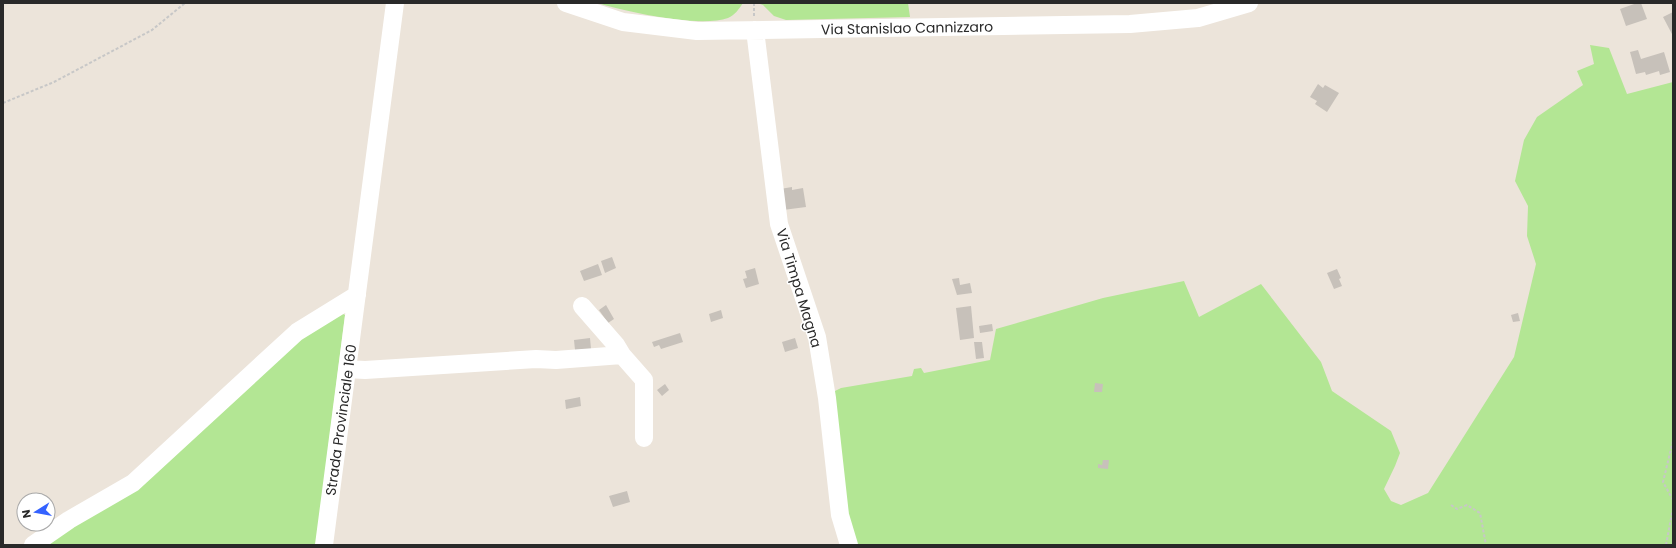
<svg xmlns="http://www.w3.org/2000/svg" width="1676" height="548" viewBox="0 0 1676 548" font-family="Poppins,sans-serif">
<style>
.green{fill:#b3e694}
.building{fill:#c7c1ba}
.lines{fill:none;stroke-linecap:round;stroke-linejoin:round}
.path{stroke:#c7c7c7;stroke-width:2;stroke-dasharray:3 2;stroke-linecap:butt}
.minor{stroke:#fff;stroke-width:18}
.labels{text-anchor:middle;stroke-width:3;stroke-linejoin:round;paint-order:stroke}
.street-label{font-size:14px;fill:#292929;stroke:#fff}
</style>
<rect width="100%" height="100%" fill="#ece4da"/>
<path class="green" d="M597 3H743C739 9 735 15 728 18 699 28 628 12 597 3Z
M757 3H908L910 17 786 20 774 16 763 5Z
M1590 45 1609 48 1627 94 1673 82V545H853L831 393 841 388 912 376 914 369 921 368 924 373 990 360 996 329 1103 298 1184 281 1199 317 1261 284 1321 362 1332 391 1391 431 1400 453 1395 466 1384 489 1391 501 1401 505 1428 493 1514 357 1536 264 1527 236 1528 206 1515 181 1524 140 1537 117 1583 85 1577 71 1594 64Z
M341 313 345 315 316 545H46L306 330Z"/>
<path class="building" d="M1637 3H1641L1647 19 1626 26 1620 9Z
M1673 12V36L1663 17Z
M1638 50 1641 59 1664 52 1670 72 1660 75 1659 71 1646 75 1645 72 1636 74 1630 52Z
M1318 84 1323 88 1325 85 1339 93 1327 112 1315 104 1317 101 1310 97Z
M792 187V190L803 188 806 207 783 210 780 189Z
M612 257 616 268 605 273 601 261Z
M598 264 602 275 584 281 580 271Z
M755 268 759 284 746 288 743 279 747 278 745 271Z
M1337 269 1341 278 1339 279 1342 286 1334 289 1327 273Z
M959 278 960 285 970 283 972 293 957 295 952 279Z
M606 305 614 319 608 323 599 310Z
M971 306 974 338 960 340 956 308Z
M721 310 723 318 711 322 709 314Z
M1518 313 1520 321 1513 322 1511 315Z
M992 324 993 331 980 333 979 326Z
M680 333 683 342 661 349 659 345 654 347 652 342Z
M590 338 591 349 575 350 574 340Z
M795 338 798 348 785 352 782 342Z
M974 342H982L984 358 976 359Z
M1095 383 1103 384 1102 392H1094Z
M665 384 669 390 662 396 657 390Z
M580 397 581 406 566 409 565 400Z
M1103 460H1109L1108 469 1098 468V464L1102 465Z
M627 491 630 502 613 507 609 496Z"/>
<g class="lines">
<path class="path" d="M754 3V16
M3 103 54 82 152 30 185 3
M1673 441 1663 482 1673 500
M1451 505 1457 509 1467 505 1480 513 1486 545
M1666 545 1673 508"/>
<path class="minor" d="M566 3 623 22 697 31 1130 24 1198 18 1249 3
M755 30 779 224 817 337 827 398 840 515 849 545
M582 306 616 345 622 355
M347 369 365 370 536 359 556 360 622 355 644 380V438
M33 545 69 520 133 483 297 332 357 295
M324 545 395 3"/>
</g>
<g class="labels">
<g class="street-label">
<text transform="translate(907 28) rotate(-1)" y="5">Via Stanislao Cannizzaro</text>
<text transform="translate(799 288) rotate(73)" y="5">Via Timpa Magna</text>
<text transform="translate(341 420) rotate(-82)" y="5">Strada Provinciale 160</text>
</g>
</g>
<rect width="1676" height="548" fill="none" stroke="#292929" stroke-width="8"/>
<g transform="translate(36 512) rotate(259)"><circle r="19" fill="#ffffff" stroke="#a9a9a9"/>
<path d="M0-3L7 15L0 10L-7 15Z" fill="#3462ff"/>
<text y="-6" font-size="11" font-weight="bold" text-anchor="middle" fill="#292929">N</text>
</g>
</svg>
